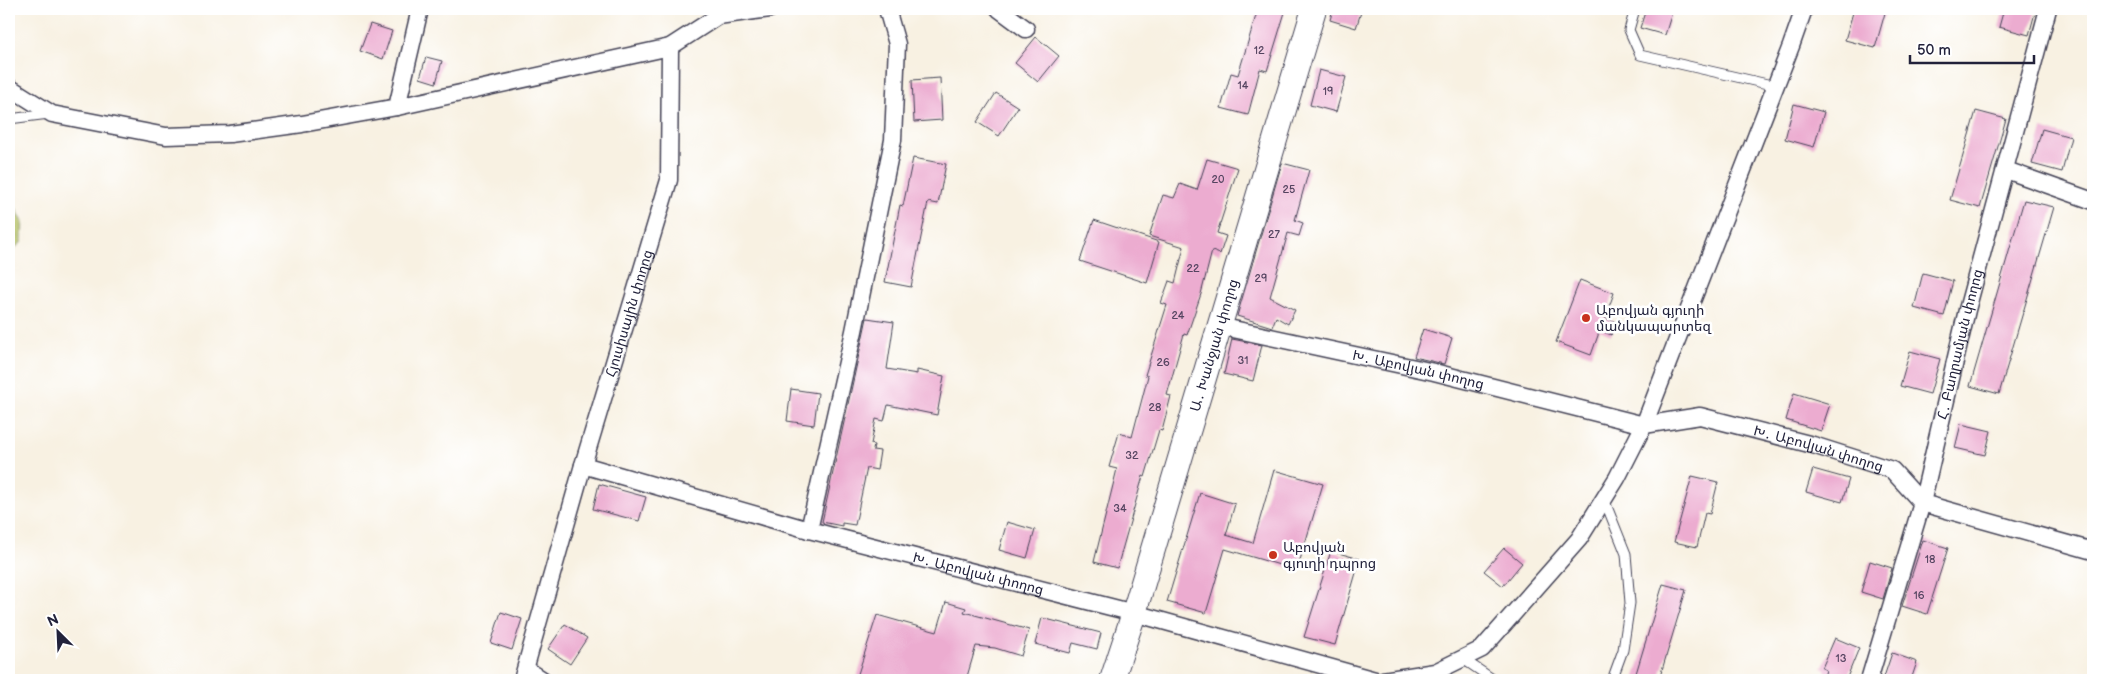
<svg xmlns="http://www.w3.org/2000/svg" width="2102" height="689" viewBox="0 0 2102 689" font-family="'Balsamiq Sans','Noto Sans Armenian',sans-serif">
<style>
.cemetery{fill:url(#cemetery-stones);stroke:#6a704e}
.building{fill:#ecacd0}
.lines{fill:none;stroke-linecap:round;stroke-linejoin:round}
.lane-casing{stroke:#424154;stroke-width:11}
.street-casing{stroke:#424154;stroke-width:19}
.secondary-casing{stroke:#424154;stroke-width:26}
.lane{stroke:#fff;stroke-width:9}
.street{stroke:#fff;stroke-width:16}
.secondary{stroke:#fff;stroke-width:24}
.poi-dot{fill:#c8321e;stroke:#fff;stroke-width:2}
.labels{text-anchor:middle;stroke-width:5;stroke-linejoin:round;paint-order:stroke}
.number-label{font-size:11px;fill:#544460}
.poi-label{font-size:14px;fill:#22223b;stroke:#fff;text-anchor:start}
.street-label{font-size:14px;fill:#22223b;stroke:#fff}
</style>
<defs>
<pattern id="cemetery-stones" width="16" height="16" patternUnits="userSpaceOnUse" patternTransform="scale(1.25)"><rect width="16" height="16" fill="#b1be60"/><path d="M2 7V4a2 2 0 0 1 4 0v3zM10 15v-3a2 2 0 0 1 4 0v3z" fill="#98a354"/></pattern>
</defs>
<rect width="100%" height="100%" fill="#fff"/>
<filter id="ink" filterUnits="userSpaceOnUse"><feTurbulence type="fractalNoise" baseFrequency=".02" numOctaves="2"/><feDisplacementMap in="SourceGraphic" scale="10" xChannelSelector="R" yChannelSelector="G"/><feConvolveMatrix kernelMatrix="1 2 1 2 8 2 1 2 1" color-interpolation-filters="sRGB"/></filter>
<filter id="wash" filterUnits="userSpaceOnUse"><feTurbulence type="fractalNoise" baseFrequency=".0096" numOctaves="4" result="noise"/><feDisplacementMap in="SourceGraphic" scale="20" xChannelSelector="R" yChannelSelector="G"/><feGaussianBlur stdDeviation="1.12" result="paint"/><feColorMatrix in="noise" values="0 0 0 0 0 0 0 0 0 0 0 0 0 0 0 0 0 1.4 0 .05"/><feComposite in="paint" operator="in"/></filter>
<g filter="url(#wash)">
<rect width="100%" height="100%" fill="#f8f1e2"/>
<path class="cemetery" d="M9 194 23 222 22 242 9 253Z"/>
<g id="blocks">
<path class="building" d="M1258 9H1286L1267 71 1260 69 1248 115 1221 108 1231 73 1238 75Z
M1333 9H1362L1356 28 1330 20Z
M1646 9H1673L1665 35 1640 28Z
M1854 9H1870L1885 13 1875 48 1845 40Z
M2004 9H2036L2029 35 1999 27Z
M370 24 392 31 383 59 360 51Z
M1036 37 1059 56 1038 82 1015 63Z
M426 57 442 61 436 83 420 78Z
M1319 70 1346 77 1336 112 1310 105Z
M940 78 942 120 914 122 912 80Z
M996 93 1018 107 999 136 977 122Z
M1794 104 1824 112 1814 147 1785 139Z
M1976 111 2006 119 1980 208 1950 200Z
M2042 129 2071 137 2062 172 2032 164Z
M913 158 946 164 938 204 928 202 911 287 885 282 900 205 903 206Z
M1207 159 1238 168 1217 233 1226 236 1220 254 1212 251 1201 294 1187 335 1184 334 1167 395 1171 396 1162 431 1159 430 1145 477 1143 476 1117 568 1094 562 1117 469 1109 467 1119 433 1132 437 1148 376 1145 375 1167 305 1161 303 1169 281 1175 283 1184 247 1149 236 1163 195 1174 198 1180 184 1197 190Z
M1282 163 1309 170 1295 220 1303 223 1299 236 1288 233 1270 297 1295 310 1288 324 1276 317 1272 327 1237 316Z
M2024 200 2054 207 1999 394 1970 386Z
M1094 220 1159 242 1147 283 1080 261Z
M1923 273 1953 281 1944 316 1914 308Z
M1580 280 1614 293 1605 318 1616 322 1611 335 1600 330 1591 355 1556 342Z
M867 318 894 322 887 369 917 374V370L944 376 937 415 888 405 884 421 876 419 871 444 874 445 873 450 880 451 877 470 867 468 855 525 842 523V526L822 522Z
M1423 329 1452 338 1444 364 1414 357Z
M1232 339 1262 345 1253 381 1224 374Z
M1910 351 1940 359 1930 394 1900 386Z
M791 389 818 393 814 425 787 421Z
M1794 393 1830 404 1821 431 1786 420Z
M1961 424 1991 431 1985 455 1955 448Z
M1813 469 1849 479 1842 502 1806 492Z
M1274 470 1323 484 1297 570 1225 549 1206 613 1167 602 1200 493 1235 504 1226 535 1253 543Z
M1692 476 1718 482 1710 514 1705 513 1697 547 1674 542Z
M599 484 646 497 639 521 593 509Z
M1007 522 1035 530 1027 558 999 550Z
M1923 540 1948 548 1927 614 1902 606Z
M1504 548 1522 563 1503 586 1484 571Z
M1331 551 1360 559 1335 645 1304 637Z
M1870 561 1892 568 1883 599 1861 592Z
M1663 584 1686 590 1659 680H1634Z
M946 602 966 608 964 612 1029 630 1021 656 995 648 976 646 966 680H856L877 615 937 632Z
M501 612 522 619 512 650 491 643Z
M1042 618 1101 633 1097 649 1073 643 1070 653 1035 644Z
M565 624 587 638 570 664 548 649Z
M1835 638 1859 648 1846 680H1823L1826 670 1822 668Z
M1892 653 1917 662 1911 680H1883Z"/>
</g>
</g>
<g filter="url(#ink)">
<use href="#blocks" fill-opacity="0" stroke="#424154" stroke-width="1"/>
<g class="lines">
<defs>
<path id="lane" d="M1635 9 1629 30 1640 55 1776 86
M9 119 49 114
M1604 499 1626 554 1630 603 1623 650 1612 680
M1463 659 1494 680"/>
<g id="street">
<path d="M999 9 1026 29"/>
<path d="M9 87 52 114 166 136 230 134 302 124 397 107 670 47 718 16 770 9"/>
<path d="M397 107 420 9"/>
<path d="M2006 170 2093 201"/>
<path id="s1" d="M1219 326 1434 372 1644 425 1700 416 1813 445 1892 470 1922 503 2093 551"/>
<path id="s2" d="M583 465 809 530 1134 613 1375 680"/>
<path d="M809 530 854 331 893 140 897 44 887 9"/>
<path d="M526 669 543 680"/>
<path id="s3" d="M522 680 583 465 669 180 670 47"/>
<path d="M1383 680 1435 672 1482 649 1579 539 1617 478 1644 425 1791 46 1804 9"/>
<path id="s4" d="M1869 680 1922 503 1967 310 2048 9"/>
</g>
<g id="secondary">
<path id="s5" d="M1112 680 1134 613 1314 9"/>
</g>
</defs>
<use href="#lane" class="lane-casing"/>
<use href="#street" class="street-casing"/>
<use href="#secondary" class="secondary-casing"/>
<use href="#lane" class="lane"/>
<use href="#street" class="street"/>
<use href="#secondary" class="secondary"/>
</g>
</g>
<g class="poi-dot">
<circle cx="1586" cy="318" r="5"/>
<circle cx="1273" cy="555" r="5"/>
</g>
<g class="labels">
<g class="number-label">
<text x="1259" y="54">12</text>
<text x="1243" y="89">14</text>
<text x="1328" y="95">19</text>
<text x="1218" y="183">20</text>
<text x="1289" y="193">25</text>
<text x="1274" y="238">27</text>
<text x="1193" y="272">22</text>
<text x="1261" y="282">29</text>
<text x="1178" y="319">24</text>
<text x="1243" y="364">31</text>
<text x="1163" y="366">26</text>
<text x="1155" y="411">28</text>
<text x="1132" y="459">32</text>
<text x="1120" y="512">34</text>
<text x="1930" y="563">18</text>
<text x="1919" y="599">16</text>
<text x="1841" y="662">13</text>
</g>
<g class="poi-label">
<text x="1596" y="315">Աբովյան գյուղի<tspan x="1596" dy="16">մանկապարտեզ</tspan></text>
<text x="1283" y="552">Աբովյան<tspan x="1283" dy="16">գյուղի դպրոց</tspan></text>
</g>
<g class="street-label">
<text dy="5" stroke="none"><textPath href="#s3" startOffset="382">Հյուսիսային փողոց</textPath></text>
<text dy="5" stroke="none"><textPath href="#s5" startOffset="350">Ա․ Խանջյան փողոց</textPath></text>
<text dy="5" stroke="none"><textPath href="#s4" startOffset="348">Հ․ Բաղրամյան փողոց</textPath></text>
<text dy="5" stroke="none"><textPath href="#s1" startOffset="204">Խ․ Աբովյան փողոց</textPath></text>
<text dy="5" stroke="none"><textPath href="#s1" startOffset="616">Խ․ Աբովյան փողոց</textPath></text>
<text dy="5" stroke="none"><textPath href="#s2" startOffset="410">Խ․ Աբովյան փողոց</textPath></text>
</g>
</g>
<rect width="2102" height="689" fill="none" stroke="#fff" stroke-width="30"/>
<g transform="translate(58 632) rotate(336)" stroke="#ffffff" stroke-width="4" paint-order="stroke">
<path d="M0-4L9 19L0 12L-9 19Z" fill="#22223b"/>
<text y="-8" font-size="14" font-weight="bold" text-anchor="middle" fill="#22223b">N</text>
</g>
<path d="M1910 55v8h124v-8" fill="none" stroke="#22223b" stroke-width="2.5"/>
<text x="1917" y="55" font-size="15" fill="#22223b" stroke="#ffffff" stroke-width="4" paint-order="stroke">50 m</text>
</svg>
